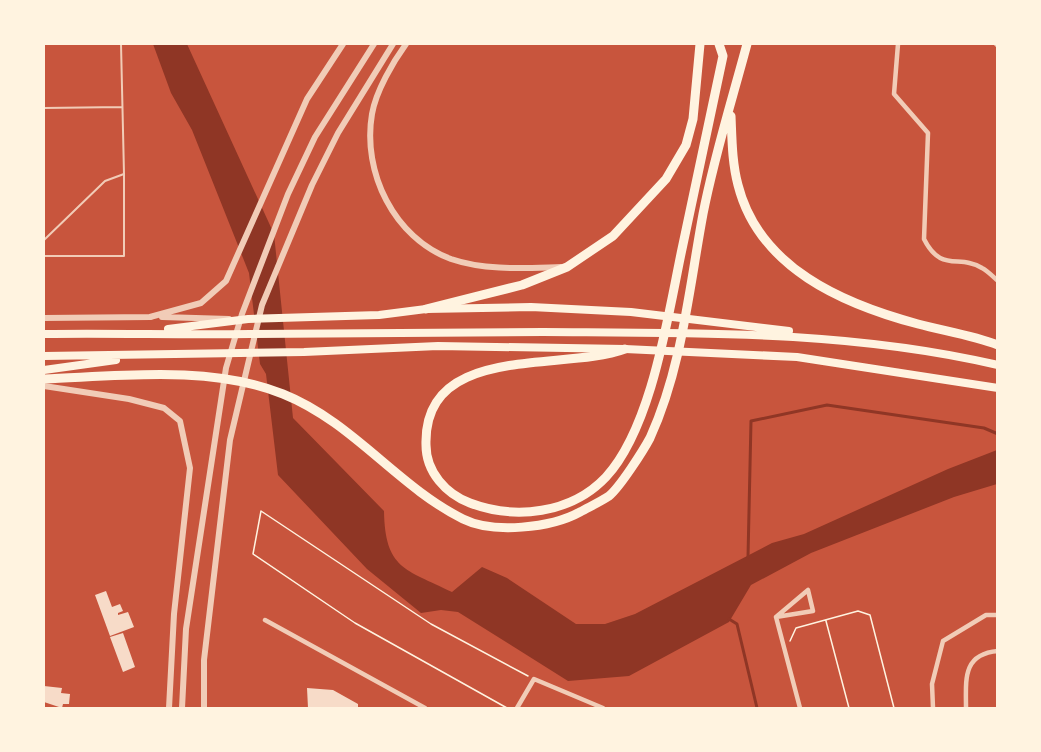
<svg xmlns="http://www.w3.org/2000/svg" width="1041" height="752" viewBox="0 0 1041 752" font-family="Commissioner,sans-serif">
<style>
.water{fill:#8f3625}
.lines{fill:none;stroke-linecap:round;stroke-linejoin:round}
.stream{stroke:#8f3625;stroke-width:3}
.building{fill:#f7dbc8}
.path{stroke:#fff3e0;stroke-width:1.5}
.service{stroke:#f1ccb7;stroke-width:2}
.minor{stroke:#f1ccb7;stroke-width:4.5}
.tertiary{stroke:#f1ccb7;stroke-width:6}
.primary{stroke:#fff3e0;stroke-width:8}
.motorway{stroke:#fff3e0;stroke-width:9}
</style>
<rect width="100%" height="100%" fill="#c8553d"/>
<path class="water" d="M153 44H187L274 234 293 418 384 511C385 569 405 569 452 592L482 567 507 578 576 624H605L635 614 772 543 804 534 948 469 997 450V484L954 497 811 553 751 585 729 622 629 676 568 681 458 612 441 610 421 613 367 569 278 475 266 374 260 364 249 273 192 130 171 93Z"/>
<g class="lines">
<path class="stream" d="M748 557 751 421 827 405 984 428 998 434
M729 619 737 624 757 708"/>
</g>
<path class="building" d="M106 591 112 607 120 604 123 611 118 613V615L128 612 134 627 110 636 95 595Z
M123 633 135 667 123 672 110 637Z
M44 686 62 688 61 693 70 694 69 704H63L62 708 44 702Z
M307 688 333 690 358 704V708H308Z"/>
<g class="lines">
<path class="path" d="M826 621 849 708
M790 641 796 628 858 611 870 615 894 708
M507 708 355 623 253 554 261 511 431 624 528 676"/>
<path class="service" d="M44 108 122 107
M44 240 105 181 124 174 121 44
M44 256H124V174"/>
<path class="minor" d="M898 44 894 94 928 133 924 239C941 273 959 254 982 268 988 271 993 277 998 281
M996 44 998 46
M808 590 813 611 776 617Z
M776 617 800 708
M265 620 425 708
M517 708 534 679 603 708
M933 708 932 684 943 641 986 615H998
M966 708C966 680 962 654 998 651"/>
<path class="tertiary" d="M406 44C393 62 376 91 372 114 362 172 394 238 451 259 486 271 525 268 561 267
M150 317 201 303 226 281 307 99 343 44
M162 317 229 319
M44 318 151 317
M44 386 129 399 164 408 180 421 190 468 174 614 169 708
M182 708 186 629 226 368 242 314 288 194 315 137 374 44
M204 708V660L230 440 262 305 312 185 338 133 393 44"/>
<path class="primary" d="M168 329 248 319 379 315 426 309 531 307 631 312 789 331
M44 334C113 333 181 335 250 334 348 334 446 332 543 332 696 333 848 330 998 365
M44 356 304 352 438 346 625 349 797 357 998 388
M44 370 116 360"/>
<path class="motorway" d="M731 116C732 139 732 163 738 185 759 268 843 304 918 324 944 331 972 335 998 345
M426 309 522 285 567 267 613 236 666 179 686 145 693 119 700 44
M625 349C563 372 423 342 426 445 426 472 446 494 470 503 515 520 571 514 606 477 652 427 668 315 682 249 695 185 709 121 723 56L719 44
M44 379C120 376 211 365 283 394 353 422 397 486 463 519 493 534 551 528 580 512 589 507 600 502 609 496 620 487 643 451 650 438 682 368 689 289 703 214 714 157 732 100 747 44"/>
</g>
<rect width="1041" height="752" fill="none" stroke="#fff3e0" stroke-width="90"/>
</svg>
